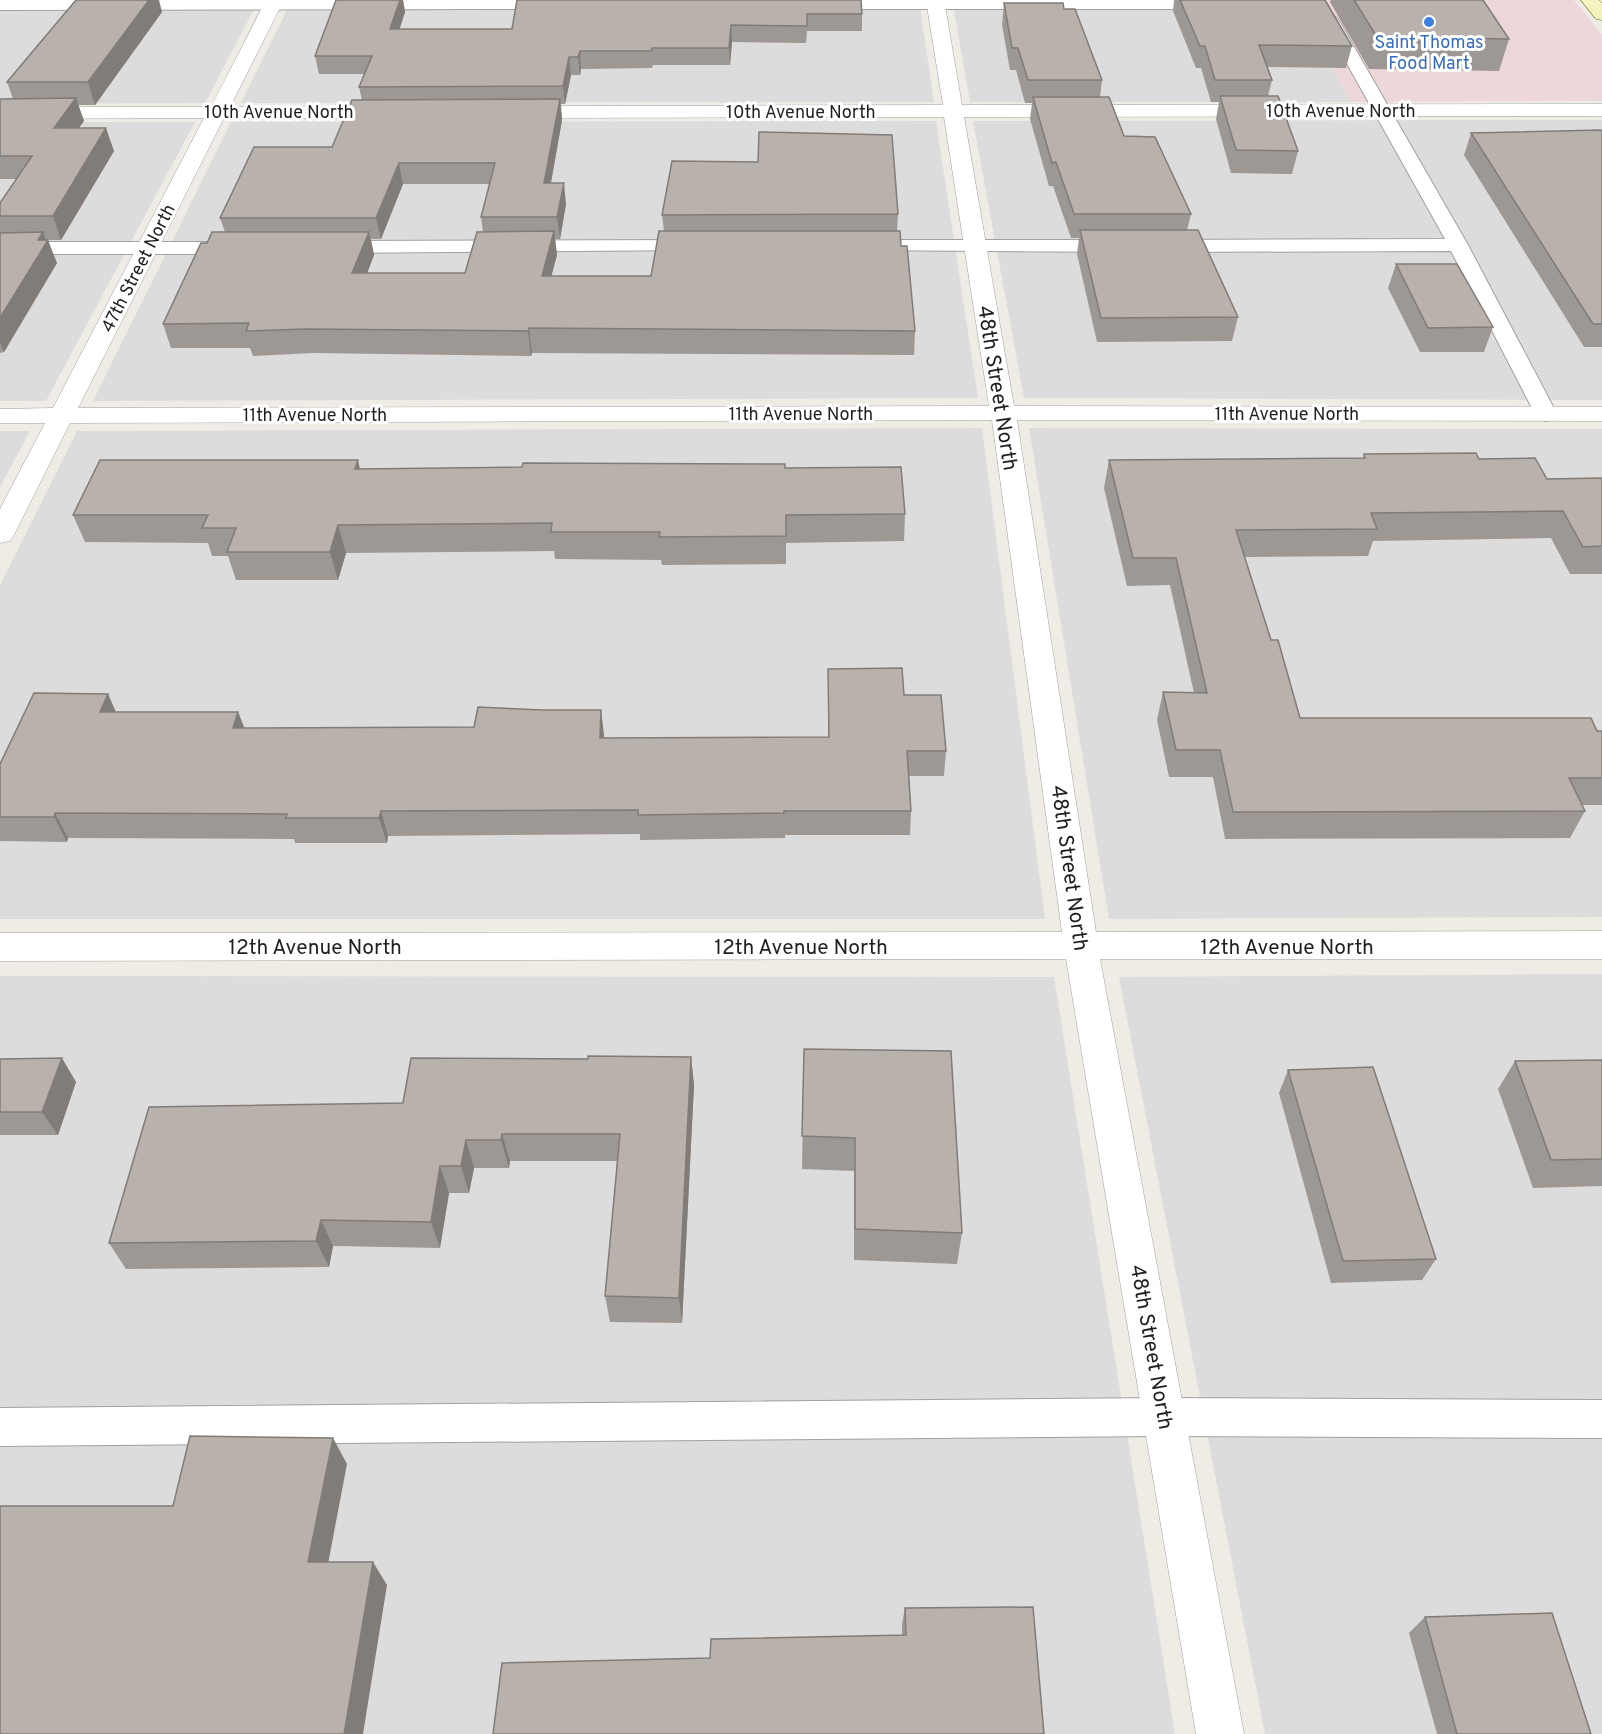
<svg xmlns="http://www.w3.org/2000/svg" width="1602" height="1734" viewBox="0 0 1602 1734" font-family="Overpass,sans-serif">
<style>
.residential{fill:#dddcdc}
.commercial{fill:#eed7d8}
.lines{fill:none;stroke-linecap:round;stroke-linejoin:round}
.service-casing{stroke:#a0a0a0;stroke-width:2}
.minor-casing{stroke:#a0a0a0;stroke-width:1}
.secondary-casing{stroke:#676c10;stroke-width:1}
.service{fill:#fff;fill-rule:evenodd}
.minor{fill:#fff;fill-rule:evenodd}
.secondary{fill:#f3f3c0;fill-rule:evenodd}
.wall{fill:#9e9894;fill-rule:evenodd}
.shaded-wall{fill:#817c78}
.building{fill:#b8b1ac;stroke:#817c78;stroke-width:1.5}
.shop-dot{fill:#3f7fe0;stroke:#fff;stroke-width:2}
.labels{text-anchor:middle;stroke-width:6;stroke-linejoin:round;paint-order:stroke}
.far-shop-label{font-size:18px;fill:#366cbe;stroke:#fff}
.far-street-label{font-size:18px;fill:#1f1f1f;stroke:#fff}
.street-label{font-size:21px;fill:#1f1f1f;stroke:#fff}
</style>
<rect width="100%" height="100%" fill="#efece6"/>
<path class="residential" d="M0 0H259L205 103 0 104Z
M292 0H919L934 102 241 103Z
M952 0 1298 4 1351 102H970Z
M1602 120V400L1024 398 973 121Z
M936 121 978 398 93 401 231 122Z
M0 122H195L46 401H0Z
M982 428 1045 919H0V585L77 431Z
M1029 428 1602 429V917L1109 919Z
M0 431H30L0 487Z
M1602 974V1734H1265L1119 977Z
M0 976 1054 977 1175 1734H0Z"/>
<path class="commercial" d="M1059 0H1574L1602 35V101L1351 102 1298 4Z"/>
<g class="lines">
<defs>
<path id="service" d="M0 0H559L564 4 556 9 0 10Z
M1216 0 1221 4 1213 9H820L812 4 817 0Z
M1330 14 1338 19 1468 245 1557 414 1554 419 1546 421 1538 419 1535 414 1451 251 1164 252 1157 250 1154 246 1157 242 1164 240 1445 239 1322 19Z
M696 240 703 242 706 246 703 250 333 253 326 251 323 247 326 243 333 241Z
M861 240H1119L1126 242 1129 246 1126 250 1119 252 854 250 851 246 854 242Z
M0 242H240L247 244 250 248 247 252 240 254H0Z
M1164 1398 1602 1400V1438L1164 1436 0 1446V1408Z"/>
<path id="minor" d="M266 0H284L230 107 391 106 398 108 401 112 398 116 391 118H224L78 408 989 406 944 117 518 118 511 116 508 112 511 108 518 106 943 105 926 0H944L962 105 1602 104V116L964 117 1014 406 1602 407V421L1017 420 1096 932 1602 931V959H1100L1244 1734H1196L1066 959 0 961V933L1062 932 992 420 70 423 14 535 10 541 0 543V509L45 423H0V409L53 408 204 118 0 119V107H211Z"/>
<path id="secondary" d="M1581 0H1599L1602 3V20L1596 19Z"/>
</defs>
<use href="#service" class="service-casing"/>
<use href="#minor" class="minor-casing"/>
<use href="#secondary" class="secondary-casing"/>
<use href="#service" class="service"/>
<use href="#minor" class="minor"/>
<use href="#secondary" class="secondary"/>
</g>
<path class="wall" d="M336 0H403L405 12 399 29H512L517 0 862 14V31H807L806 43 732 42 730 65H653L652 68 581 69 580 75H571L565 104H561L562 120 551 183 566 204 560 239H555L557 255 551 276H651L664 231 662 215 898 214 897 231 915 331 914 355 532 353 531 356 313 353 253 356 250 348H171L163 324 207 243 225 232 220 218 332 147 362 100 359 87 364 74H319L315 56ZM403 184H489L481 217 483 232 465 273H367L374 255 371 239H381Z
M1174 0H1325L1352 46 1346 68 1267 67 1272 80 1268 96 1298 151 1292 174 1231 173 1216 119 1219 102H1211L1201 68H1196L1173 11Z
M1331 0H1483L1509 39 1499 71 1369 69 1330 2Z
M1004 3 1064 9 1102 80 1100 97 1124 136 1191 214 1187 230 1238 317 1232 341 1097 342 1077 254 1079 238H1071L1053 186H1049L1030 119 1032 103H1025L1016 70H1010L1002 25Z
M162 12 95 105H78L84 121 78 128 114 151 61 240H46L57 263 4 352 0 353V203L16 179H0V99H13L7 82Z
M1602 132V347H1584L1464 155 1471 133Z
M1396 264 1493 327 1484 352H1420L1388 288Z
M1364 454 1479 459 1547 479 1602 478V574H1570L1551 538 1373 541 1368 556 1245 557 1271 640 1300 718 1602 731V805H1582L1585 811 1570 838 1225 839 1213 777H1169L1157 720 1163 692 1194 693 1170 585 1127 586 1104 488 1109 460 1363 458Z
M785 468 905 514 904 541 786 543V564L662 565 661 560 555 559 554 551 346 553 338 580H236L228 556H212L208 543 85 542 73 515 360 469Z
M828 669 904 695 946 751 944 776H909L911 811 910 835H785V838L640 840V834L388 836 387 843H295L294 839 68 838 67 842 0 841V764L108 694 116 712H238L244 728 474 727 542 710H601L604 738 828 737Z
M804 1049 962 1233 957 1264 854 1260V1171L802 1169Z
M691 1057 694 1085 682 1323 610 1322 605 1296 617 1161H510L509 1168H474L469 1193H449L440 1248 333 1246 329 1267 126 1269 109 1243 403 1103 588 1059Z
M0 1059 76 1082 58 1135H0Z
M1602 1060V1186L1533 1188 1498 1089 1515 1061Z
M1288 1070 1436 1259 1422 1280 1331 1283 1279 1093Z
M905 1608 1044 1734 710 1658 902 1635V1624Z
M1425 1617 1591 1734H1437L1409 1633Z"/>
<path class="shaded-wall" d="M149 0H159L162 12 95 105 88 82Z
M400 0H403L405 12 394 47 390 29Z
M731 25 732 42 730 65 729 48Z
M580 51 581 69 580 75 578 57Z
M569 57 571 75 565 104 563 86Z
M76 98 84 121 62 151 54 128Z
M560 99 562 120 547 204 544 183Z
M106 128 114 151 61 240 53 216Z
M399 163 403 184 381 239 376 218Z
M564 183 566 204 560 239 557 217Z
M554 231 557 255 545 300 542 276Z
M43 232 47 242 48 240 57 263 4 352 0 343V318Z
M369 232 374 255 358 297 352 273Z
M529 328 532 353 531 356 528 331Z
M358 460 364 488 355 469Z
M338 525 346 553 338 580 330 552Z
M108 694 119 720 100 712Z
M601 710 604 736 603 763 600 738Z
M238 712 248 737 233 728Z
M381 811 388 836 387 843 379 818Z
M55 813 68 838 67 842 54 817Z
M691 1057 694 1085 682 1323 679 1298Z
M62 1058 76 1082 58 1135 42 1112Z
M502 1134 510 1161 509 1168 501 1140Z
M466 1140 474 1168 469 1193 461 1166Z
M440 1166 449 1193 440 1248 431 1222Z
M321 1220 333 1246 329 1267 316 1241Z
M333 1438 347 1464 324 1585 308 1562Z
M373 1562 387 1585 363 1734H344Z"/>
<path class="building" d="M76 0H149L88 82H7Z
M336 0H400L390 29H512L517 0H861L862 14H807V26L731 25 729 48H652L651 51H580L578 57H569L563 86 359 87 372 56H315Z
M1180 0H1325L1352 46 1259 45 1272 80H1215L1205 46H1200Z
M1354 0H1483L1509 39 1377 37Z
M1004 3H1063L1064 9H1075L1102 80H1028L1018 48H1012Z
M1220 96H1278L1298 151 1236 150Z
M1033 97H1109L1124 136 1155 137 1191 214H1074L1056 162 1052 163Z
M76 98 54 128H106L53 216H0V203L32 156H0V99Z
M560 99 544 183H564L557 217H481L495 163H399L376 218H220L254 147H332L352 100Z
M1601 130 1602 132V324H1593L1471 133Z
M759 132 892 135 898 214 662 215 672 161 758 162Z
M1080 230H1198L1238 317 1101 318Z
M554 231 542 276H651L659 231H900L901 246H907L915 331 529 328 528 331 306 329 246 331 249 323 163 324 201 243H207L212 232H369L352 273H465L477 232Z
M43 232 38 240H48L0 318V233Z
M1396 264H1457L1493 327 1428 328Z
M1476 453 1479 459 1535 458 1547 479 1602 478V546L1583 547 1563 511 1371 513 1377 529 1236 530 1271 640H1278L1300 718H1591L1597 731H1602V778H1569L1585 811 1233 812 1220 750H1176L1163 692 1207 693 1176 558H1133L1109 460 1365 458 1364 454Z
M100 460H358L355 469 522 467 523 463 785 464V468L901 467 905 514 786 515V536L659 537 660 532H551L552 523 338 525 330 552H227L236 528H202L208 515H73Z
M902 668 904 695H941L946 751H907L911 811H784V813L638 815V810L381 811 379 818H286L287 814 55 813 54 817H0V764L34 693 108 694 100 712H238L233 728 474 727 478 707 542 710H601L600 738 829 737 828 669Z
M804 1049 951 1051 962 1233 855 1229V1138L802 1136Z
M588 1056 691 1057 679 1298 605 1296 620 1134H502L501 1140H466L461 1166H440L431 1222 321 1220 316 1241 109 1243 149 1107 403 1103 411 1058 588 1059Z
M62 1058 42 1112H0V1059Z
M1602 1060V1159L1551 1160 1515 1061Z
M1373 1067 1436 1259 1343 1261 1288 1070Z
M190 1436 333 1438 308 1562H373L344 1734H0V1506H173Z
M1033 1607 1044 1734H493L502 1663 710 1658 711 1639 906 1635 905 1608Z
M1552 1613 1591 1734H1457L1425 1617Z"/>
<circle class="shop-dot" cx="1429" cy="22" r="6"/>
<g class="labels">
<g class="far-shop-label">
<text x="1429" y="48">Saint Thomas<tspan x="1429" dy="21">Food Mart</tspan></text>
</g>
<g class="far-street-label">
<text x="1341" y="117">10th Avenue North</text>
<text x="279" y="118">10th Avenue North</text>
<text x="801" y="118">10th Avenue North</text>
<text transform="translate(138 268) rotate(-63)" y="6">47th Street North</text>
<text x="801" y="420">11th Avenue North</text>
<text x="1287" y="420">11th Avenue North</text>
<text x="315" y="421">11th Avenue North</text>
</g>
<g class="street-label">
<text transform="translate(998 388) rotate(81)" y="7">48th Street North</text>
<text transform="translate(1070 868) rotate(82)" y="7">48th Street North</text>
<text x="315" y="954">12th Avenue North</text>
<text x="801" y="954">12th Avenue North</text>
<text x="1287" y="954">12th Avenue North</text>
<text transform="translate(1152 1347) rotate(80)" y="7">48th Street North</text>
</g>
</g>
</svg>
